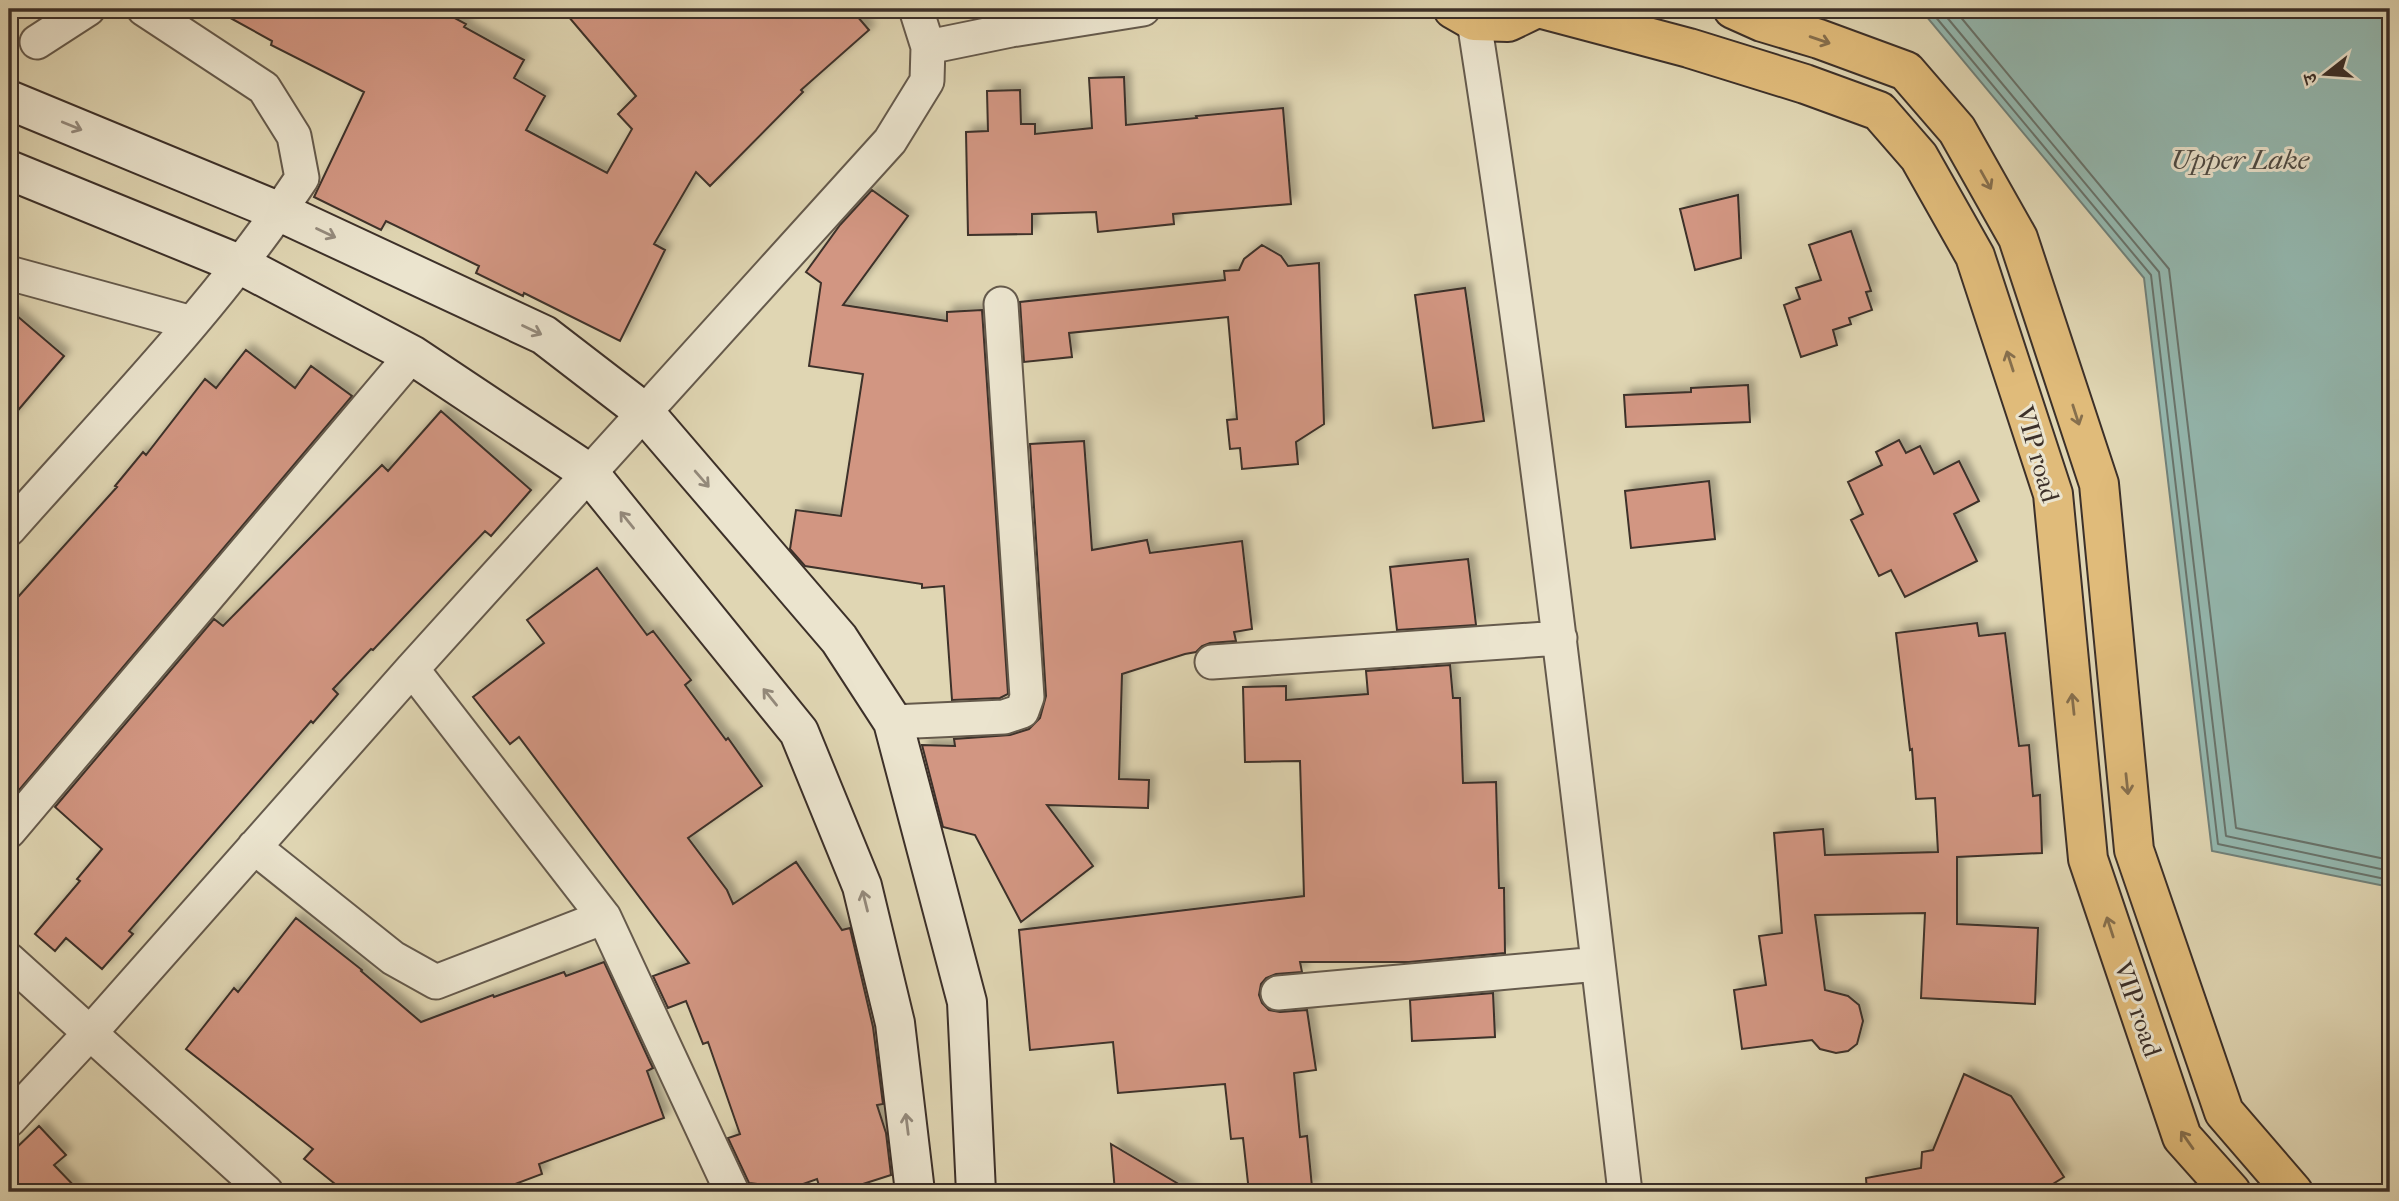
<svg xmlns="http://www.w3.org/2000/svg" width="2399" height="1201" viewBox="0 0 2399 1201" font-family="'IM FELL French Canon','Noto Serif Devanagari',serif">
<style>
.water{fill:#94b9b1;stroke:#71827b;stroke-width:2}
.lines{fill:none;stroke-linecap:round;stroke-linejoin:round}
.shore{stroke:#68746d;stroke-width:2}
.building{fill:#d29682;stroke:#3c3029;stroke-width:2;filter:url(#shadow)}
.street-casing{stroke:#655a4c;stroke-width:37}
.secondary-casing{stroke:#3c3029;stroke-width:42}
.primary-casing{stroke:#3c3029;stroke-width:42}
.street{stroke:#ebe4ce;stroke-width:33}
.secondary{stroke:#ebe4ce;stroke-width:38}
.primary{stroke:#e0bb7a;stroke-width:38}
.oneway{stroke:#866f4d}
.oneway2{stroke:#948a7c}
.labels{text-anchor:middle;stroke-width:6;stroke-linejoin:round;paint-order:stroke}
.street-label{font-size:26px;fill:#3c3029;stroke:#ebe4ce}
.water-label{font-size:28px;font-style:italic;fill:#4e4b44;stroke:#ebe4ce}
</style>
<defs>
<filter id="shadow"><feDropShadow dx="6" dy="-6" stdDeviation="3.5" flood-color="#0004"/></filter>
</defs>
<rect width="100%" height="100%" fill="#e0d6b3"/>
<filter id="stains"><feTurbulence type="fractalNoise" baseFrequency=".00286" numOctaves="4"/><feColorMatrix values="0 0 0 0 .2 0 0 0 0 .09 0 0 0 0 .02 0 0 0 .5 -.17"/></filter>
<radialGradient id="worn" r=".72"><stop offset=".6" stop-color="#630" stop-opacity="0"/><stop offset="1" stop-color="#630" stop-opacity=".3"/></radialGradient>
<path class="water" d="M1916 9H2390V887L2212 851 2144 278 1922 11Z"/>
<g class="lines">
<path class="shore" d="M1929 9 2151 275 2218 844 2390 880
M1940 9 2159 272 2226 836 2390 871
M1954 9 2169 269 2236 828 2390 860"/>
</g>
<path class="building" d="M214 9H438L466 24 464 27 524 60 514 78 545 96 526 130 607 173 632 129 618 114 636 96 562 9H851L869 30 801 90 803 92 710 186 696 172 654 244 665 250 620 341 524 293 523 296 476 273 479 266 386 221 381 230 314 197 364 92 271 45 272 41Z
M1124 77 1126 125 1197 118 1196 116 1283 108 1291 204 1173 214 1174 224 1098 232 1096 212 1032 214V234L968 235 966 132 988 131 987 91 1020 90 1021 124H1035V134L1092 128 1089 78Z
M872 190 908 216 843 305 947 321V312L982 310 1008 694 1000 698 952 700 944 586 922 588V584L805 566 790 549 796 510 841 516 863 374 809 366 821 283 806 272 840 225Z
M1738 195 1741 258 1695 270 1680 209Z
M1851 231 1871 291 1866 292 1872 310 1849 318 1851 324 1833 330 1837 345 1801 357 1784 305 1800 299 1796 288 1821 280 1809 245Z
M1262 245 1281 256 1288 266 1319 263 1324 424 1296 442 1298 464 1242 469 1240 448 1230 449 1227 420 1237 419 1228 317 1069 333 1072 357 1024 362 1020 302 1225 280 1224 271 1239 270 1244 259Z
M1465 288 1484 421 1433 428 1415 295Z
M9 309 64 356 9 421Z
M246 350 295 388 311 366 352 396 9 802V607L117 487 115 486 143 452 146 455 205 379 216 388Z
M1748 385 1750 422 1626 427 1624 395 1691 392V388Z
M441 411 531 490 491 536 485 531 373 650 371 649 333 689 338 694 313 723 311 721 129 931 133 934 102 969 66 938 55 951 35 934 80 881 77 879 102 849 55 807 214 619 223 626 382 465 388 471Z
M1899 440 1906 453 1920 446 1934 474 1959 461 1979 501 1954 514 1977 561 1905 597 1891 570 1879 576 1851 520 1863 514 1848 482 1882 465 1876 452Z
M1084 441 1092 550 1147 540 1150 553 1242 541 1252 629 1234 632 1236 641 1210 643 1202 646 1196 652 1185 654 1122 674 1119 779 1149 780 1148 808 1047 805 1093 866 1021 922 975 835 943 827 922 745 955 746 954 739 1010 735 1029 729 1040 718 1046 696 1030 444Z
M1709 481 1715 539 1631 548 1625 491Z
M1468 559 1476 625 1397 630 1390 567Z
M597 568 647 635 653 631 691 680 685 685 726 740 728 738 762 786 688 838 727 890 733 904 796 862 842 930 850 928 873 1027 883 1104 877 1105 886 1133 891 1175 838 1192H821L817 1179 792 1188 749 1183 728 1138 740 1134 708 1042 703 1044 686 1001 668 1008 653 976 689 963 519 737 510 744 473 697 544 643 527 620Z
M1977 623 1979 636 2005 633 2019 746 2029 745 2033 796 2040 795 2042 853 1957 857V924L2038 928 2035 1004 1921 998 1925 913 1815 915 1825 990 1848 996 1859 1005 1863 1021 1857 1044 1848 1051 1836 1053 1820 1049 1812 1040 1742 1049 1734 990 1766 985 1759 936 1782 933 1774 833 1823 829 1825 855 1938 852 1935 798 1916 799 1912 749 1910 750 1896 633Z
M1450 665 1453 698H1460L1463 783 1496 782 1499 888H1504L1505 953 1409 962H1300L1302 972 1276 974 1266 978 1261 984 1259 995 1262 1003 1269 1010 1280 1012 1307 1010 1316 1070 1294 1073 1300 1137 1307 1136 1312 1187 1249 1192 1243 1138 1231 1139 1225 1084 1118 1093 1113 1042 1030 1050 1019 930 1304 896 1300 761 1245 762 1243 687 1286 686V700L1368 694 1366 671Z
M296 918 362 970 361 971 421 1022 493 995 494 997 564 972 566 976 604 962 650 1062 653 1068 647 1071 664 1118 539 1164 542 1174 494 1192H345L304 1159 313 1149 186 1049 234 988 238 992Z
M1493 993 1495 1037 1412 1041 1410 1000Z
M1964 1074 2011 1096 2064 1177 2040 1192H1867L1866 1178 1921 1168 1922 1152 1933 1150Z
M39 1126 66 1155 54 1165 80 1192H9V1155Z
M1111 1144 1192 1192H1115Z"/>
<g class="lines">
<defs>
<path id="street" d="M916 9 928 47
M1474 21C1535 410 1579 801 1625 1192
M37 42 88 9
M9 273 192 323
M9 529C110 415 218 305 302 178L294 136 264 88 144 9
M1212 662 1560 638
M412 669 604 917 732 1192
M893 722 1004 717 1022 711 1027 697 1001 304
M9 831 412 355
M254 847 393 958 436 982 604 917
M9 960 266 1192
M1278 993 1598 964
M9 1120 90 1033 412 669 890 141 927 81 928 47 1011 30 1143 9"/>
<path id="secondary" d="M9 100 280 212 544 335 644 412 839 639 893 722 967 1002 976 1192
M9 170 239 264 412 355 589 473 799 732 862 886 895 1023 915 1192"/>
<path id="primary" d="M1453 9 1474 21 1508 22 1535 9
M1542 9 1689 48 1805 84 1879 111 1919 157 1975 256 2053 494 2088 859 2182 1137 2231 1192
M1733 9 1762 22 1819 39 1906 71 1957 130 2018 238 2099 484 2134 850 2224 1112 2293 1192"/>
</defs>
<use href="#street" class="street-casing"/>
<use href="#secondary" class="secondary-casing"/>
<use href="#primary" class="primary-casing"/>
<use href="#street" class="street"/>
<use href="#secondary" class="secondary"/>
<use href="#primary" class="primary"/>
</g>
<defs><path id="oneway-shaft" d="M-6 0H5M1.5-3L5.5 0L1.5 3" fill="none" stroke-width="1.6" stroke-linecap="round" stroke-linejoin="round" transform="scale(1.75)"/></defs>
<g class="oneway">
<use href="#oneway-shaft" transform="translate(1820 40) rotate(19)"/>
<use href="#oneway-shaft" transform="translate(1986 180) rotate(61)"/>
<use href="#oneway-shaft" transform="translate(2010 361) rotate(-108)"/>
<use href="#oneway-shaft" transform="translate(2076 415) rotate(72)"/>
<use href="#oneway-shaft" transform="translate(2073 704) rotate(-96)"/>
<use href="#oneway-shaft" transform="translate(2127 784) rotate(84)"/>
<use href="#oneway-shaft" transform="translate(2110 927) rotate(-108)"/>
<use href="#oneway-shaft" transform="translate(2187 1140) rotate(-125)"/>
</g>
<g class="oneway2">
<use href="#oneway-shaft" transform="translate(72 126) rotate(22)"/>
<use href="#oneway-shaft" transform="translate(326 233) rotate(25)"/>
<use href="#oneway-shaft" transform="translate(532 330) rotate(25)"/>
<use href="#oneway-shaft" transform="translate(702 479) rotate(49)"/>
<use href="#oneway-shaft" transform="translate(627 520) rotate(-129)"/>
<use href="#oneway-shaft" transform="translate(770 697) rotate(-129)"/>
<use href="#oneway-shaft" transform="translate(865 901) rotate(-104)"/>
<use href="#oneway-shaft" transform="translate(907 1124) rotate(-97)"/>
</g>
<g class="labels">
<g class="street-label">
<text transform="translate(2038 454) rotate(74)" y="9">VIP road</text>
<text transform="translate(2138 1009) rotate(71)" y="9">VIP road</text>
</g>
<g class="water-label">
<text x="2240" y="169">Upper Lake</text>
</g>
</g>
<rect width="2399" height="1201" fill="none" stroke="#e0d6b3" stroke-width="35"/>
<rect x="10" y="10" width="2378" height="1180" fill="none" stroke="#3c3029" stroke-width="3.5"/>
<rect x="18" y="18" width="2364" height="1166" fill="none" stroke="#3c3029" stroke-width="2"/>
<g transform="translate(2326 74) rotate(253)" stroke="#ebe4ce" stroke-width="5" paint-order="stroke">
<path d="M0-5L12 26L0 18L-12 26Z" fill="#3c3029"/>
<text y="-10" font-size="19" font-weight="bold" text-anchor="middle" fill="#3c3029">उ</text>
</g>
<rect width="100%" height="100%" filter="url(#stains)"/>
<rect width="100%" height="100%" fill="url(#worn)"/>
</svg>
